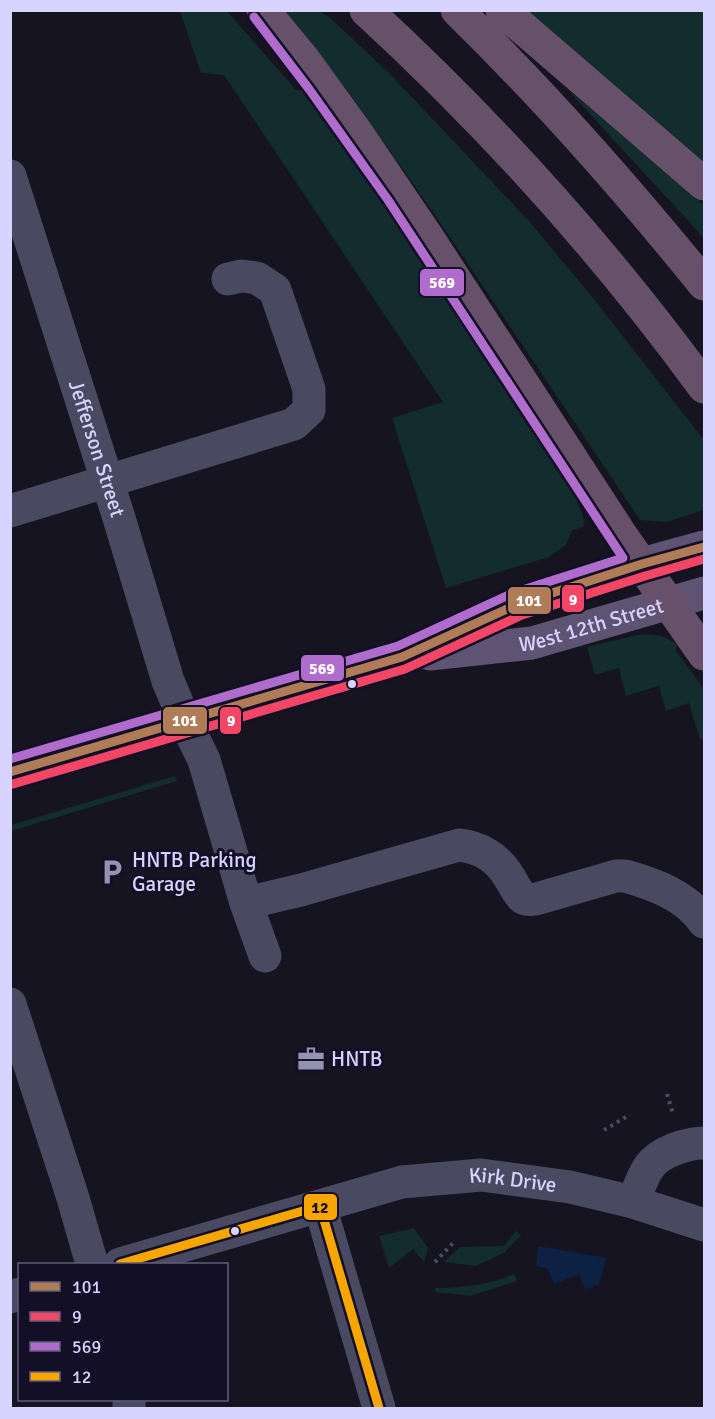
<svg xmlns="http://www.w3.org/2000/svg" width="715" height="1419" viewBox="0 0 715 1419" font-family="Signika,sans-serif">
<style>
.green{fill:#132c2d}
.water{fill:#0d2144}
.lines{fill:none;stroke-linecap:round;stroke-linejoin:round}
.path{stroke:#44505f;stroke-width:4;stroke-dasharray:3 4.5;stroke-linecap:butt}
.minor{stroke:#4a4962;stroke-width:33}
.major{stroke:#5e5373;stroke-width:33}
.highway{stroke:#67516a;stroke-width:33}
.bus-1-casing{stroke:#130f26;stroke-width:14}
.bus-2-casing{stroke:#130f26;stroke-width:14}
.bus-3-casing{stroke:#130f26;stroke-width:14}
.bus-4-casing{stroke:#130f26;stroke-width:14}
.bus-1{stroke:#b07c57;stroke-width:9}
.bus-2{stroke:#f34667;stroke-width:9}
.bus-3{stroke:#b06ccc;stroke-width:9}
.bus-4{stroke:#f7a600;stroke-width:9}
.bus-dot{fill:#d9d4ff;stroke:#130f26;stroke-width:2}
.labels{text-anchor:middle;stroke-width:6;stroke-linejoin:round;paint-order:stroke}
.street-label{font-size:21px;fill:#d9d4ff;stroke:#130f26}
.poi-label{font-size:21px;fill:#d9d4ff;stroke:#130f26;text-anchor:start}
.line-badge{stroke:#130f26;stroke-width:2}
.badge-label{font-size:16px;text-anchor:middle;font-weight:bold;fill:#fff}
.pale-badge-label{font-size:16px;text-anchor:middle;font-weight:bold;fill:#111}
</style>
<rect width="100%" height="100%" fill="#161421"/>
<path class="green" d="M180 11H227L296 90 309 91 575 495 583 516 584 527 572 530 566 545 549 557 446 588 392 418 443 402 224 75 201 73Z
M286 11H320L329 17 390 74 528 220 593 298 704 440V510L666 522 640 520 435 215 355 101Z
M528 11H704V189Z
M565 87 704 205V239L693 226Z
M642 634 662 636 677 644 676 651 704 689V738L700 740 689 703 666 711 659 686 626 696 619 668 595 675 587 647Z
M175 776 177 781 11 831V825Z
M414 1228 428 1248 424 1262 413 1249 389 1268 379 1236Z
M516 1231 521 1235 504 1253 475 1266 444 1262 460 1247 504 1246Z
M514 1274 517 1281 470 1296 436 1292 435 1288C463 1288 488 1285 514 1274Z"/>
<path class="water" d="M538 1246 606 1258 599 1284 585 1290 579 1274 554 1284 548 1269 536 1266Z"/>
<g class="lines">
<path class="path" d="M667 1094 673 1114
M604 1130 626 1117
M435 1262 453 1243"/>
<g class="minor">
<path id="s1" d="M10 176 119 518 168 681 185 721 204 760 246 903 265 956"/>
<path d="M10 511 294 424 309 410V389L275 290 257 278 241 276 228 279"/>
<path d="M246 903 301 890 459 845C480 847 498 858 509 877 513 883 517 892 522 897 526 901 531 899 536 899L616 876H625C654 884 687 896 704 922"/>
<path d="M10 1004 73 1198 92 1264"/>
<path d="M633 1202C638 1191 642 1177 649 1167 659 1152 687 1143 704 1143"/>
<path d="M320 1206 379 1408"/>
<path id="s2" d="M120 1264 402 1182 481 1175 570 1187 633 1202 704 1225"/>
<path d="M10 1297 20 1294"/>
<path d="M129 1408V1400"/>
</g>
<g class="major">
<path id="s3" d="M430 654 532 643 704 593"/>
<path d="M10 772 402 657 518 604 642 564 704 547"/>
</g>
<path class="highway" d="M263 10 304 60 357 133 428 238 621 535 704 654
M366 10C491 125 604 250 704 387
M457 10C545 96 627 189 704 284
M502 10 704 184"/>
<defs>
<path id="bus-1" d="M10 772 402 657 518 604 642 564 704 547"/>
<path id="bus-2" d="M13 784 405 669 522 615 645 576 704 559"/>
<path id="bus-3" d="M10 759 398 646 513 593 623 558 388 200 309 89 254 17"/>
<path id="bus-4" d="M120 1264 320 1206 379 1408"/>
</defs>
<use href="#bus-1" class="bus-1-casing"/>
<use href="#bus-2" class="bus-2-casing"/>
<use href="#bus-3" class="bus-3-casing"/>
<use href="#bus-4" class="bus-4-casing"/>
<use href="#bus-1" class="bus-1"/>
<use href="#bus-2" class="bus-2"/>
<use href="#bus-3" class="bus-3"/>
<use href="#bus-4" class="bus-4"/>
</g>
<defs>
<symbol id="parking-bare" viewBox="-9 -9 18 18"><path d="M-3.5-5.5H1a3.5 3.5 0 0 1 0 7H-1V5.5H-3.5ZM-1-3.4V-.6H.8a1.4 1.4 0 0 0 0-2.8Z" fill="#9591b1" stroke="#130f26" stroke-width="2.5" paint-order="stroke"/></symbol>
<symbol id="office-bare" viewBox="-9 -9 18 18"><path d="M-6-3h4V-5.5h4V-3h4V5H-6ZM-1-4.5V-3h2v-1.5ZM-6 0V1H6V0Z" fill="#9591b1" stroke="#130f26" stroke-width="2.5" paint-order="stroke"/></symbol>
</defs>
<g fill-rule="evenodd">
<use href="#parking-bare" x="93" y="853" width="38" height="38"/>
<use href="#office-bare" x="292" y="1040" width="38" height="38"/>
</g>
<g class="bus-dot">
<circle cx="352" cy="684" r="5"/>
<circle cx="235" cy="1231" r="5"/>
</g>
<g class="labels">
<g class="street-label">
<text dy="7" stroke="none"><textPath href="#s1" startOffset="286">Jefferson Street</textPath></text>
<text dy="7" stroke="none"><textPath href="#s3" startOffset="164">West 12th Street</textPath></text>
<text dy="7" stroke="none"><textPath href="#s2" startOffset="405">Kirk Drive</textPath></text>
</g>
<g class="poi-label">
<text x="132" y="867">HNTB Parking<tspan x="132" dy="24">Garage</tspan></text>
<text x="331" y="1066">HNTB</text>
</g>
</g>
<g class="line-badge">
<rect x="419" y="268" width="46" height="29" rx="6" fill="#b06ccc"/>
<rect x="561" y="584" width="24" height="29" rx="6" fill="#f34667"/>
<rect x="507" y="586" width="45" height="29" rx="6" fill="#b07c57"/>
<rect x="300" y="654" width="45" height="28" rx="6" fill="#b06ccc"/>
<rect x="219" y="706" width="23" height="29" rx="6" fill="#f34667"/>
<rect x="162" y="706" width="46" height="29" rx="6" fill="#b07c57"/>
<rect x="303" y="1193" width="35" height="28" rx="6" fill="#f7a600"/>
</g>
<g class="badge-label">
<text x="442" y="288">569</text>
<text x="573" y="605">9</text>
<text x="529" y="606">101</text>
<text x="322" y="674">569</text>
<text x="231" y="726">9</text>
<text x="185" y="726">101</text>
</g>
<g class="pale-badge-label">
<text x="320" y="1213">12</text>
</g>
<rect width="715" height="1419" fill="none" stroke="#d9d4ff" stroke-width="24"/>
<rect x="18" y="1263" width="210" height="138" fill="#130f26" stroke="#625e7d" stroke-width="1.5"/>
<rect x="30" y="1282" width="30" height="9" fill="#b07c57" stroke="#625e7d" stroke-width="1.5"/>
<text x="72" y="1293" font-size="18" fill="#d9d4ff">101</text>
<rect x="30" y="1312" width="30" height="9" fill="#f34667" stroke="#625e7d" stroke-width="1.5"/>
<text x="72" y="1323" font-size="18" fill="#d9d4ff">9</text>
<rect x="30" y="1342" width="30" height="9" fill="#b06ccc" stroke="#625e7d" stroke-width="1.5"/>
<text x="72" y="1353" font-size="18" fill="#d9d4ff">569</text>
<rect x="30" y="1372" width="30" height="9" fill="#f7a600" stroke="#625e7d" stroke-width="1.5"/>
<text x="72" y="1383" font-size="18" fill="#d9d4ff">12</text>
</svg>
